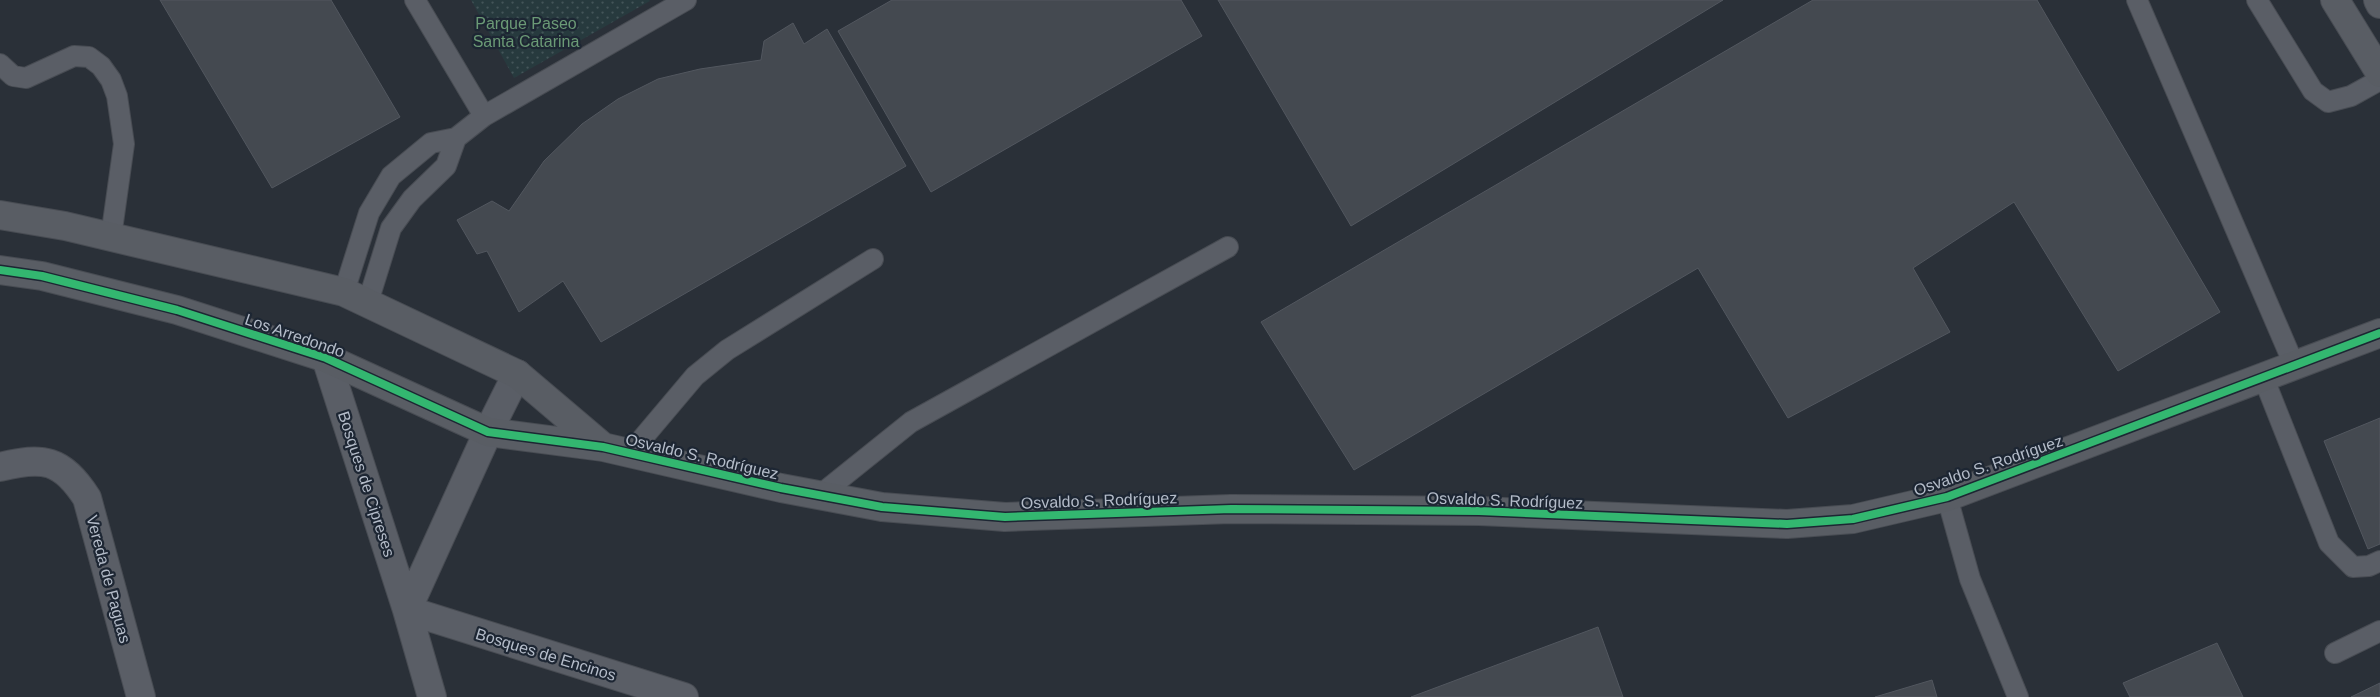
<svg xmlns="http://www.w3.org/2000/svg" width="2380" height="697" viewBox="0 0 2380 697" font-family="Helvetica,sans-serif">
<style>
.park{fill:url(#park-dots)}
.building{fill:#444950;stroke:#52575f}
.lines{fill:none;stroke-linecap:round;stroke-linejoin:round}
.lane-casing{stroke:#484c53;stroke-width:22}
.street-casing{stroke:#484c53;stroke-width:30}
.secondary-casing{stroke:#484c53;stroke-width:30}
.lane{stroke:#5a5e66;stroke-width:20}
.street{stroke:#5a5e66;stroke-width:28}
.secondary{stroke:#595d64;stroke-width:28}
.cycleway-casing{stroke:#1d2633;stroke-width:11}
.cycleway{stroke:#33b770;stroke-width:8}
.labels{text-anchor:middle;stroke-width:4.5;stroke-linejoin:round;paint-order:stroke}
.park-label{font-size:16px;fill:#6b9a76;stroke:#1d2633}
.street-label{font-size:16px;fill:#b4bcc9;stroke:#1d2633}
</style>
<defs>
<pattern id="park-dots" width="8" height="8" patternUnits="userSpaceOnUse" patternTransform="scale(1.25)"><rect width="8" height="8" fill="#273a3e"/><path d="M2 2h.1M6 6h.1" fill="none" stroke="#445559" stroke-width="1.8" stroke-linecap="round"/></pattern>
</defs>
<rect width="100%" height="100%" fill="#2a3038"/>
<path class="park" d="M471 0H649L650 1 514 78Z"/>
<path class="building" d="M160 0H331L400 117 272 188Z
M892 0H1181L1202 36 931 192 838 31Z
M1218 0H1723L1351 226Z
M1813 0H2037L2220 312 2118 371 2014 202 1913 268 1950 332 1788 418 1698 268 1354 470 1261 322Z
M793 23 804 44 827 29 906 166 601 342 563 281 519 312 487 251 477 254 457 220 492 201 509 211 544 161 582 124 618 99 658 79 700 69 761 60 764 41Z
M2380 418V544L2368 549 2324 441Z
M1598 627 1623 697H1411Z
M2217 643 2243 697H2130L2123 683Z
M1932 680 1937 697H1875Z
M2380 683V697H2351Z"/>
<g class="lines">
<defs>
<path id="lane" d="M415 0 484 116
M2137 0 2295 367
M2257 0 2313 91 2328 102 2351 96 2380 80
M0 64 13 76 26 78 74 56 89 57 101 66 111 80 117 96 124 144 111 237
M344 292 369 213 391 176 431 143 456 138 484 116 686 0
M368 302 391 228 412 199 446 166 456 138
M2264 379 2329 543 2353 567 2369 566 2380 561
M630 453 695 376 727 350 873 259
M820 495 911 422 1228 247
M1947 497 1970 579 2018 697
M2335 653 2380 631"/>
<path id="street" d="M326 358 407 610 432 697
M0 467C43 456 62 459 87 498L141 697
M407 610 684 697
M407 610 488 432 517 374"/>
<path id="secondary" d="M2335 0 2380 73
M2378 0 2380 4
M0 215 65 226 344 292 517 374 603 447
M0 270 42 276 177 310 326 358 488 432 603 447 781 488 882 507 1005 517 1231 509 1479 511 1787 524 1853 519 1947 497 2380 333"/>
</defs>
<use href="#lane" class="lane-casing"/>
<use href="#street" class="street-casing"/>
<use href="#secondary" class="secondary-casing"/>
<use href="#lane" class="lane"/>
<use href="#street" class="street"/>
<use href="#secondary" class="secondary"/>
<defs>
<path id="cycleway" d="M0 270 42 276 177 310 326 358 488 432 603 447 781 488 882 507 1005 517 1231 509 1479 511 1787 524 1853 519 1947 497 2380 333"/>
</defs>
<use href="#cycleway" class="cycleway-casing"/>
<use href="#cycleway" class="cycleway"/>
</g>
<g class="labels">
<g class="park-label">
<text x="526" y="29">Parque Paseo<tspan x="526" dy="18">Santa Catarina</tspan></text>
</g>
<g class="street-label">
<text transform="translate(295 335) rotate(19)" y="6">Los Arredondo</text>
<text transform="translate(702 456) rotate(13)" y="6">Osvaldo S. Rodríguez</text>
<text transform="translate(1988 465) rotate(-19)" y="6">Osvaldo S. Rodríguez</text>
<text transform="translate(367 484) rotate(72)" y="6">Bosques de Cipreses</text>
<text transform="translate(1099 500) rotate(-2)" y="6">Osvaldo S. Rodríguez</text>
<text transform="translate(1505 500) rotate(2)" y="6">Osvaldo S. Rodríguez</text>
<text transform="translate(109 579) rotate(75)" y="6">Vereda de Paguas</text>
<text transform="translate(546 654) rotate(17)" y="6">Bosques de Encinos</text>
</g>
</g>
</svg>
